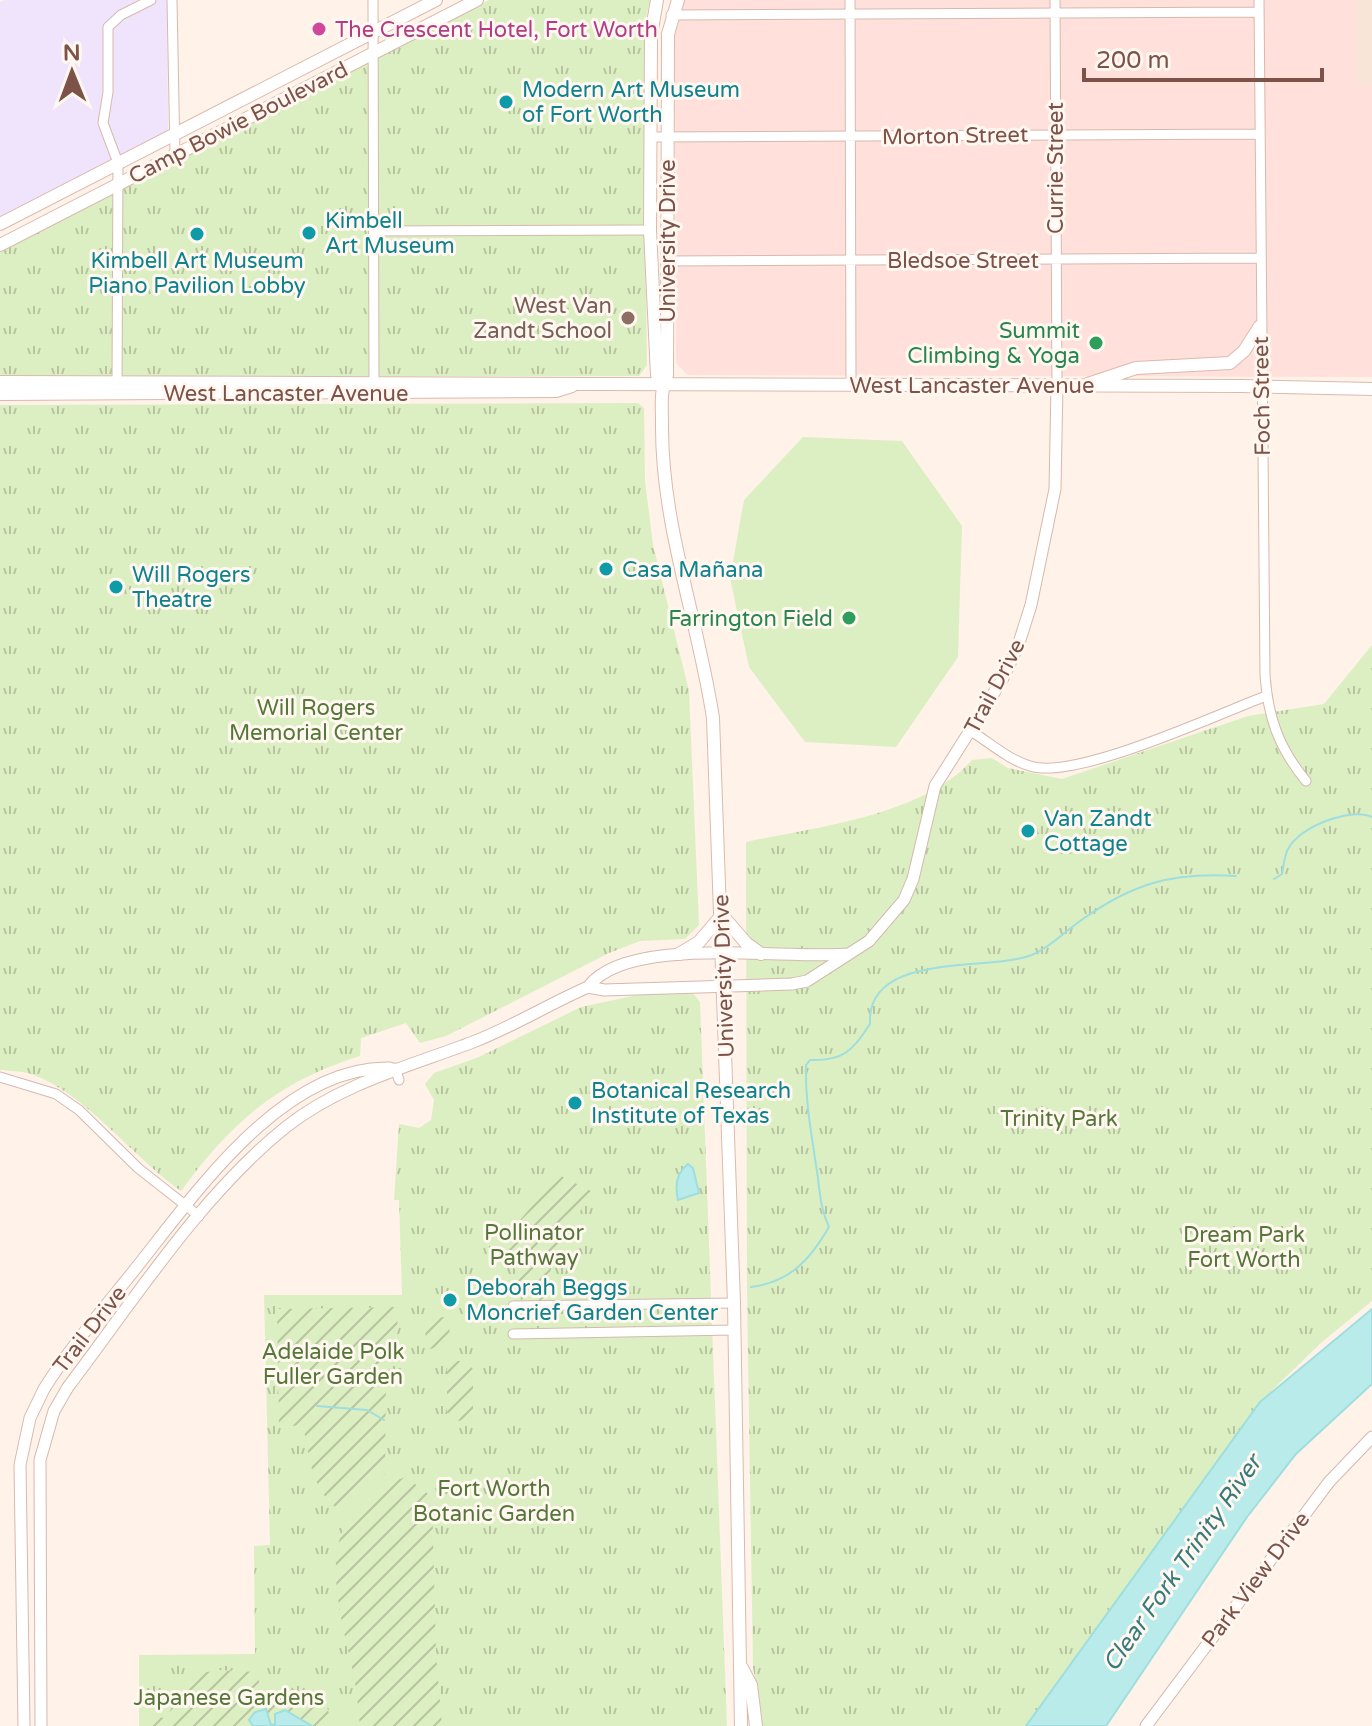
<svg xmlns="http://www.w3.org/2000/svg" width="1372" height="1726" viewBox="0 0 1372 1726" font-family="'Varela Round',sans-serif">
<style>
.residential{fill:#f9e5d8}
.commercial{fill:#ffe0db}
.education{fill:#efe4fb}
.grass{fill:#dcefc3}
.park{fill:url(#park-tufts)}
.garden{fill:url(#garden-furrows)}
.water{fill:#b9ebeb;stroke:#9edede;stroke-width:2}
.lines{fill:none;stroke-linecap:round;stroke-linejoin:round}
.stream{stroke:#9edede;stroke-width:2}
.minor-casing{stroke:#d5b9ae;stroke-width:11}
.tertiary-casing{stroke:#d5b9ae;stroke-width:13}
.secondary-casing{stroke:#dbbaad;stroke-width:14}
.minor{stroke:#fff;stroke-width:9}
.tertiary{stroke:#fff;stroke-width:11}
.secondary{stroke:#fff;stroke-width:12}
.secondary-bridge-casing{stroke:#dbbaad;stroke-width:14;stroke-linecap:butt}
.secondary-bridge{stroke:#fff;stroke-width:12}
.hotel-dot{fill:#d1479c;stroke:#fff7f0;stroke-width:3}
.culture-dot{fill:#0f9aa8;stroke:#fff7f0;stroke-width:3}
.education-dot{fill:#8d6e63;stroke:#fff7f0;stroke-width:3}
.leisure-dot{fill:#2e9e5b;stroke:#fff7f0;stroke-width:3}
.labels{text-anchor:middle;stroke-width:6;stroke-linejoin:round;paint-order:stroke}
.hotel-label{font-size:22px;fill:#b23c85;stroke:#fff7f0;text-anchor:start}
.culture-label{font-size:22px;fill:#0d838f;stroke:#fff7f0;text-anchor:start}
.street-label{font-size:22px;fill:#7d5248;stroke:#fff7f0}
.education-label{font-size:22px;fill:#785e54;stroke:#fff7f0;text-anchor:end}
.leisure-label{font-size:22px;fill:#27864d;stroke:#fff7f0;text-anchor:end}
.park-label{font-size:22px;fill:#557739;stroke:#fff7f0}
.water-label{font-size:24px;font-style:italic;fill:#367b7b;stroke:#fff7f0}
</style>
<defs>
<pattern id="park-tufts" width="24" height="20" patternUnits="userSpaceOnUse" patternTransform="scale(2)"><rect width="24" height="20" fill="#dcefc3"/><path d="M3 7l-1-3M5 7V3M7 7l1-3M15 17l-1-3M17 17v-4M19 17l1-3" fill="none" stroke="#b8c4a0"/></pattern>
<pattern id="garden-furrows" width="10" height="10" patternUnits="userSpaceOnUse" patternTransform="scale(2)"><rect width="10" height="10" fill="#dcefc3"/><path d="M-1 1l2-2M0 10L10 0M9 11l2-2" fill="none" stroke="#b8c4a0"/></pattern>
</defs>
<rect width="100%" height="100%" fill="#fff2e8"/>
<path class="residential" d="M1357 0H1372V85H1357Z"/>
<path class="commercial" d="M683 0H1357V84L1372 85V377L688 375 676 363 674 18Z"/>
<path class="education" d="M5 0H167L168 132 0 218V2Z"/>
<path class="grass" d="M803 437 902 441 962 526 958 657 896 747 805 742 749 667 730 578 744 500Z"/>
<path class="park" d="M489 0H650L645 22 644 137 647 365 639 376 0 377V250Z
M638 403 644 408 645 481 653 545 689 691 699 925 685 939 640 941 609 953 446 1036 420 1043 406 1023 361 1038 360 1056C277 1082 232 1122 181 1191 132 1157 86 1093 31 1074 22 1071 10 1071 0 1070V405Z
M1372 645V1301L1322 1342 1260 1402 1026 1726H762L753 1667 747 1293 746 842C816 827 922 816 972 760L992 758 1008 768 1062 779 1248 716 1324 704Z
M692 992 700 1002 727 1726H139V1655L255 1654 254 1546 270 1545 264 1295H402L399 1200H394L399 1124 419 1128 431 1120 434 1100 425 1084 434 1073 479 1057 581 1007 637 995Z"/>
<path class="garden" d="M553 1172 597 1194 596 1197 589 1194 551 1268 546 1303 521 1301 517 1272 498 1246 554 1180 551 1177Z
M399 1307 394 1358 386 1376 385 1474 355 1495 344 1513C311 1493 310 1460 303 1425L279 1427 277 1309Z
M449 1317 450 1344 426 1350 425 1318Z
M454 1361H465L473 1369V1412L466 1420 456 1421 447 1412V1369Z
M406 1477 432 1497 436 1654 442 1726H360C358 1710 357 1693 354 1677 338 1601 305 1510 406 1477Z
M219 1670 258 1672 260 1696 324 1698 333 1726H151L156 1717 166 1718 190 1675Z"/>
<path class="water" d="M688 1164 693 1168 699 1193 678 1200C675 1187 676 1173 688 1164Z
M1372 1309V1384L1296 1454 1247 1517 1106 1726H1026L1260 1402Z
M266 1709 271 1725 275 1724V1714L285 1710 312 1726H253L249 1720 255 1712Z"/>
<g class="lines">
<path class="stream" d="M1274 879 1282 874C1284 865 1284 856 1288 849 1299 827 1350 807 1372 817
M751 1287C790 1282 810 1260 829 1227 819 1205 820 1188 816 1165 811 1131 805 1100 806 1065L810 1060C844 1061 852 1051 870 1024 866 951 987 972 1032 955 1050 947 1061 935 1076 924 1130 884 1170 872 1236 876
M317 1406 367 1410 384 1420"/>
<defs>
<path id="minor" d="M172 0 175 155
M373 0 374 389
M850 0 851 384
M1055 0 1057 385
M1259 0 1265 675C1268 718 1279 748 1306 781
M671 15 1259 12
M651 137 1260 134
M374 231 650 230
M667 261 1259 258
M117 386 118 163 103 123 108 92V27L121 15 151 0
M971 731C990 743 1009 760 1030 766 1075 781 1218 714 1266 696
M395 1068 399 1080
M0 1077 56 1094 79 1110 138 1168 199 1216
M513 1306 734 1303
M513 1334 734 1330"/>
<path id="tertiary" d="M588 987 604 990 792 984 807 981 869 941 904 900 913 879 935 786 1002 680 1018 646 1031 605 1055 489 1057 385
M24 1726 20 1465 30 1418 44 1389C71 1346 105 1307 136 1268 195 1194 283 1065 390 1068
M41 1726 40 1460 54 1411 68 1387C134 1300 201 1195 286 1127 340 1084 410 1066 473 1042 512 1027 549 1004 588 987 627 934 787 960 849 954
M1146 1726 1329 1482 1372 1437"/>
<path id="secondary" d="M657 0 651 35 650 230 657 375 662 386
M678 0 668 34 667 375C660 390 662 406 662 423 661 524 698 619 713 718L734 1303 741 1726
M0 224 436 0
M0 245 477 0
M0 382 1242 386
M1088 384 1136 368 1230 363 1244 351 1260 326
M0 394 556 391 572 386
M722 915 746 943 761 954
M679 954 699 942 722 915
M742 1668 751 1685 756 1726"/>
</defs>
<use href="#minor" class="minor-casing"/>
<use href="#tertiary" class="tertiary-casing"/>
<use href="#secondary" class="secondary-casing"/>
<use href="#minor" class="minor"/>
<use href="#tertiary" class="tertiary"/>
<use href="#secondary" class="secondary"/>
<defs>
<path id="secondary-bridge" d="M1242 386 1372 389"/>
</defs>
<use href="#secondary-bridge" class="secondary-bridge-casing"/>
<use href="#secondary-bridge" class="secondary-bridge"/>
</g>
<circle class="hotel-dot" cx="319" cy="29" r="8"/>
<g class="culture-dot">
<circle cx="506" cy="102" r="8"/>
<circle cx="309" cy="233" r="8"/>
<circle cx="197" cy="234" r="8"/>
<circle cx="606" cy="569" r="8"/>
<circle cx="116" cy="587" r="8"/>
<circle cx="1028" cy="831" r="8"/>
<circle cx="575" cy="1103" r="8"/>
<circle cx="450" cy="1300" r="8"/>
</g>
<circle class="education-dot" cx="628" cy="318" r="8"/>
<g class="leisure-dot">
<circle cx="1096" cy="343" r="8"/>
<circle cx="849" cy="618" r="8"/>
</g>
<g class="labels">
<g class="hotel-label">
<text x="335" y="37">The Crescent Hotel, Fort Worth</text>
</g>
<g class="culture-label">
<text x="522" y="97">Modern Art Museum<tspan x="522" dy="25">of Fort Worth</tspan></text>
<text x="325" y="228">Kimbell<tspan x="325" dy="25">Art Museum</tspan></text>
<text x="197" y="268" text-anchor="middle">Kimbell Art Museum<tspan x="197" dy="25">Piano Pavilion Lobby</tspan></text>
<text x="622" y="577">Casa Mañana</text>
<text x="132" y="582">Will Rogers<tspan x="132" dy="25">Theatre</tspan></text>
<text x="1044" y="826">Van Zandt<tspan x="1044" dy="25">Cottage</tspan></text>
<text x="591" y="1098">Botanical Research<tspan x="591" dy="25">Institute of Texas</tspan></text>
<text x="466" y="1295">Deborah Beggs<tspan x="466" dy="25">Moncrief Garden Center</tspan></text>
</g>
<g class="street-label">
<text transform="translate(238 122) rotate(-27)" y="8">Camp Bowie Boulevard</text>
<text transform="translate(955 135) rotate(-1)" y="8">Morton Street</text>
<text transform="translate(1055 168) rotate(-90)" y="8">Currie Street</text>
<text transform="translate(667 241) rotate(-90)" y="8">University Drive</text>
<text x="963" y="268">Bledsoe Street</text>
<text x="972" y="393">West Lancaster Avenue</text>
<text x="286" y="401">West Lancaster Avenue</text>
<text transform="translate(1261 396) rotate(-91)" y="8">Foch Street</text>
<text transform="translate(994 686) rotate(-62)" y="8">Trail Drive</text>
<text transform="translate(723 976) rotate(-92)" y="8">University Drive</text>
<text transform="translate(89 1329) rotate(-52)" y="8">Trail Drive</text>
<text transform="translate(1255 1579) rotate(-53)" y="8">Park View Drive</text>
</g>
<g class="education-label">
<text x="612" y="313">West Van<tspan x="612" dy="25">Zandt School</tspan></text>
</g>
<g class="leisure-label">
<text x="1080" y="338">Summit<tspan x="1080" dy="25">Climbing &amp; Yoga</tspan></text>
<text x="833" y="626">Farrington Field</text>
</g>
<g class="park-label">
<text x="316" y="715">Will Rogers<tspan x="316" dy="25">Memorial Center</tspan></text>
<text x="1059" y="1126">Trinity Park</text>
<text x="534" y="1240">Pollinator<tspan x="534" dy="25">Pathway</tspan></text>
<text x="1244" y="1242">Dream Park<tspan x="1244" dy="25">Fort Worth</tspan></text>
<text x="333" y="1359">Adelaide Polk<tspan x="333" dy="25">Fuller Garden</tspan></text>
<text x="494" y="1496">Fort Worth<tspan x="494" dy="25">Botanic Garden</tspan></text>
<text x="229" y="1705">Japanese Gardens</text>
</g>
<g class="water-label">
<text transform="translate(1182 1563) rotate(-55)" y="8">Clear Fork Trinity River</text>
</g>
</g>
<g transform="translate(72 72) rotate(359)" stroke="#fff7f0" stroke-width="6" paint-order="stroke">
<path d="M0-6L14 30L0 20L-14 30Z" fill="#7d5248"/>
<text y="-12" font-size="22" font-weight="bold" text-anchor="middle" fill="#7d5248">N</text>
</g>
<path d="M1084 68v12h238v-12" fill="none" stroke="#7d5248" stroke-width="4"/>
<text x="1096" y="68" font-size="24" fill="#7d5248" stroke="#fff7f0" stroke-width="6" paint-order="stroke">200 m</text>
</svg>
